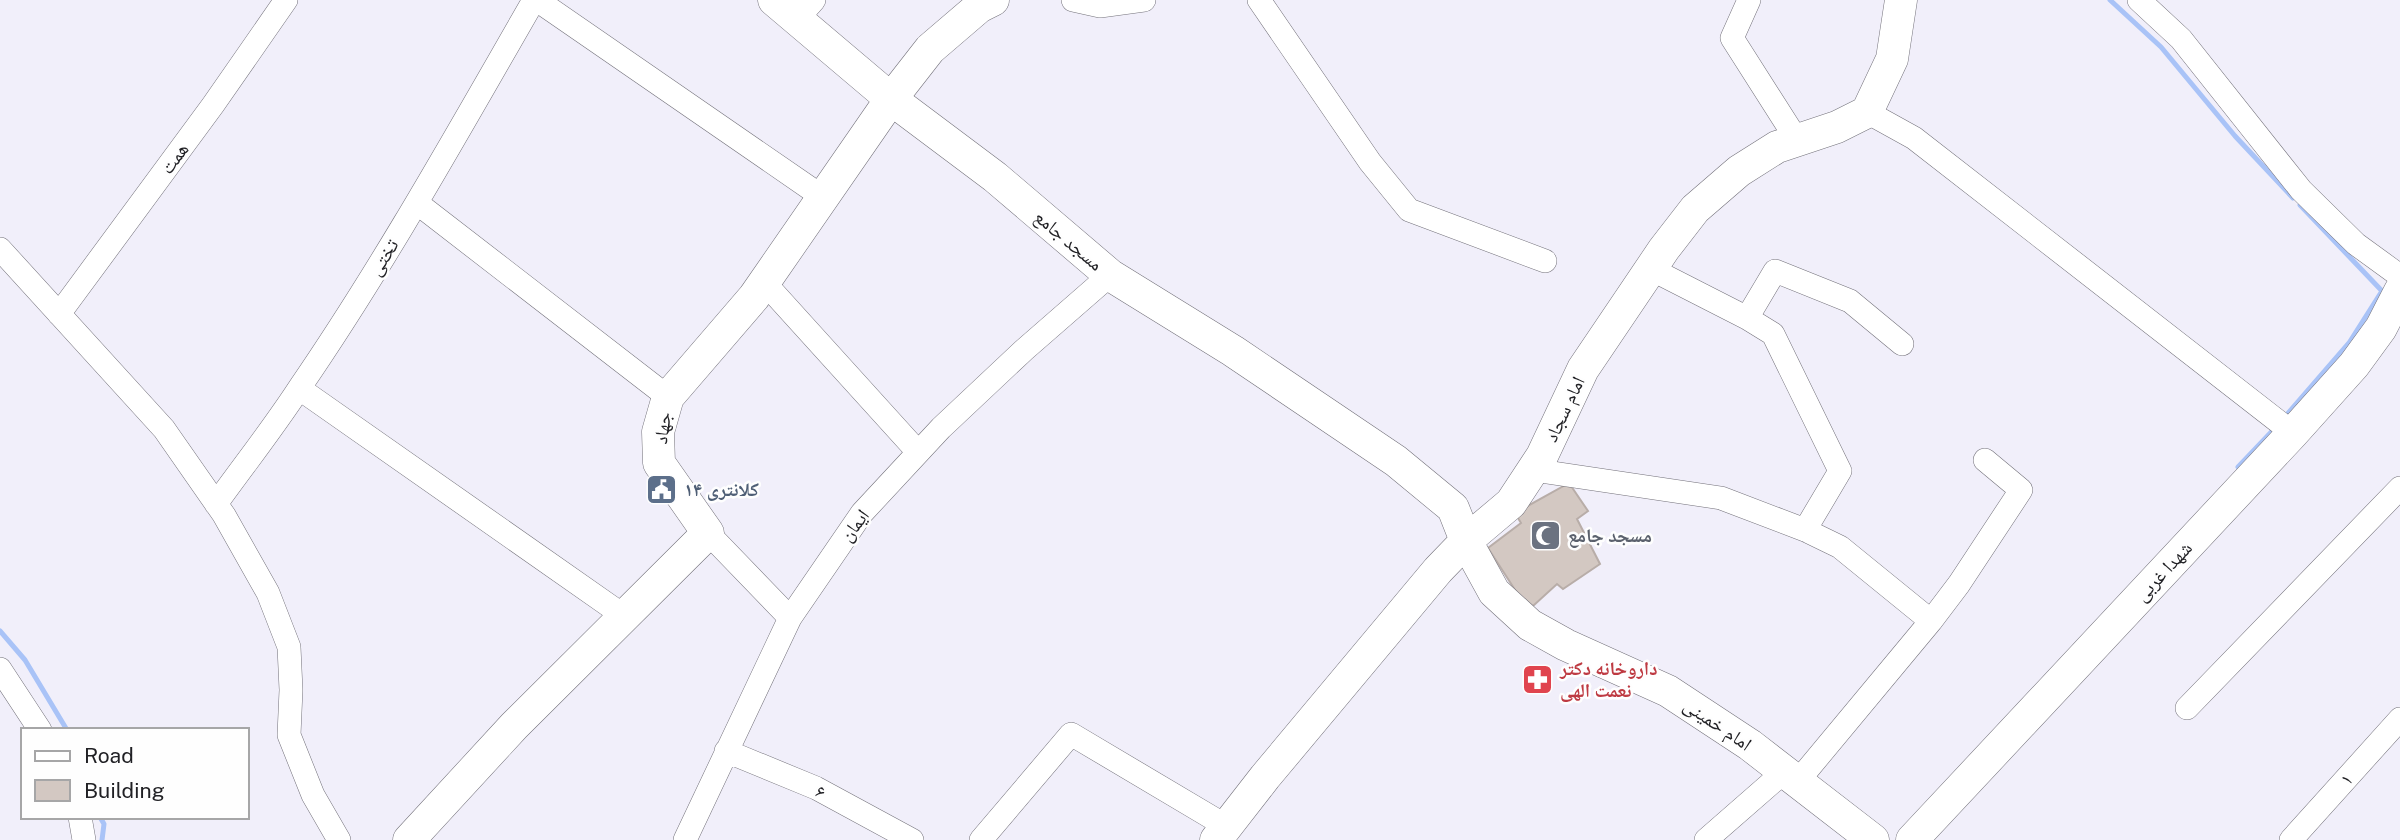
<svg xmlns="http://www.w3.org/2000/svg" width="2400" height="840" viewBox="0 0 2400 840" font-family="'Public Sans','Noto Naskh Arabic',sans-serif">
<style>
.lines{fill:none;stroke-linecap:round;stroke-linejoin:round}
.stream{stroke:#a9c3f7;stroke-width:5}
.building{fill:#d3c8c2;stroke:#b8ada8;stroke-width:2}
.street-casing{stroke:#73717a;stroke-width:24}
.secondary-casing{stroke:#73717a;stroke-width:33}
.street{stroke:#fff;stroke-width:23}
.secondary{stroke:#fff;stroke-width:32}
.labels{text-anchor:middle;stroke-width:5;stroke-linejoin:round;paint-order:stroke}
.street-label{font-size:19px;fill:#212125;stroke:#fefefe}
.service-label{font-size:19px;font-weight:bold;fill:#4e5e75;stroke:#fefefe;text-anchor:start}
.worship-label{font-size:19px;font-weight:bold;fill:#5b616d;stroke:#fefefe;text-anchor:start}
.health-label{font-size:19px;font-weight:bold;fill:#be3a42;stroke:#fefefe;text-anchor:start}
</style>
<rect width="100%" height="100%" fill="#f1effa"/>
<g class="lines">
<path class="stream" d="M2110 0 2161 47 2235 136 2293 198
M2283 419 2349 343 2382 291 2300 205
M2238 467 2277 426
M0 631 25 660 67 730
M100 817 104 824 102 840"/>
</g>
<path class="building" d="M1569 483 1588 511 1577 519 1600 564 1563 589 1557 584 1533 606 1519 596 1488 548 1521 523 1515 513Z"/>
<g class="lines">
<defs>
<path id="street" d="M537 0 824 198
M1073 0 1100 6 1144 0
M1259 0 1370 162 1409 210 1545 261
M1749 0 1732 38 1797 140
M2139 0 2181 39 2301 190 2356 244 2400 276
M797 19 814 0
M1867 112 1914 138 2293 433
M417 203 668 397
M0 249 164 429 224 515 268 593 289 647 291 690 289 735 313 795 339 840
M1651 269 1747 318 1773 334 1840 471 1805 530
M764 282 918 452
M59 314 213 105 286 0
M1747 318 1775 271 1850 301 1902 344
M300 389 624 616
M1533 470 1721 498 1805 530 1840 547 1931 621
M216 504C244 465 274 427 300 387 385 263 459 130 534 0
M708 533 790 618
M0 669 40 730
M2187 708 2400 488
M726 751 816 788 912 840
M1798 781 1931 621 1959 584 2021 490 1985 460
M80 817 84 840
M685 840 790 618 862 513 941 428 1024 350 1110 275
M981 840 1071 734 1226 826
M1706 840 1785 771
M2291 840 2400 719"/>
<path id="secondary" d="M774 0 891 99 995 177 1110 275 1233 351 1396 461 1453 508 1466 541 1494 592 1530 625 1566 645 1668 691 1750 745 1873 840
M409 840 514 726 708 533 659 463 658 432 668 397 754 297 891 99 930 49 979 7 993 0
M1216 840 1265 777 1438 570 1466 541 1511 503 1542 456 1583 369 1664 249 1695 209 1739 171 1777 147 1837 127 1867 112 1892 59 1901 0
M1912 840 2293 433 2354 365 2381 328 2400 291"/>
</defs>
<use href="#street" class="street-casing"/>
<use href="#secondary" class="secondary-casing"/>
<use href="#street" class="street"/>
<use href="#secondary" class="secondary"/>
</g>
<defs>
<symbol id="civic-square" viewBox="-11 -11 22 22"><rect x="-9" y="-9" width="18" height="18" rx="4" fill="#5c6f8a" stroke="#fefefe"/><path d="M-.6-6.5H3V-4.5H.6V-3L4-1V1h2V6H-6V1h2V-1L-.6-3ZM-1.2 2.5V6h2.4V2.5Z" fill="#fff"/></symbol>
<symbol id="mosque-square" viewBox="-11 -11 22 22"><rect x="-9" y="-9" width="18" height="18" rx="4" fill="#6b7280" stroke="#fefefe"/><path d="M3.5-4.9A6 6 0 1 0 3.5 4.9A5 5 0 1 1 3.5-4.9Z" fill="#fff"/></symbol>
<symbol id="pharmacy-square" viewBox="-11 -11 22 22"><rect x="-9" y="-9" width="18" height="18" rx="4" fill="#e0444e" stroke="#fefefe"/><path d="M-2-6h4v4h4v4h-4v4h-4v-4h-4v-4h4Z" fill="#fff"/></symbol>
</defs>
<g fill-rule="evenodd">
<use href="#civic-square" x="644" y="472" width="35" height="35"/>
<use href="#mosque-square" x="1528" y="518" width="35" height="35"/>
<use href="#pharmacy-square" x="1520" y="662" width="35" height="35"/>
</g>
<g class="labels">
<g class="street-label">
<text transform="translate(174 158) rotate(-53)" y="7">همت</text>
<text transform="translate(1069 240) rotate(40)" y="7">مسجد جامع</text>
<text transform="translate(383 257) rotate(-58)" y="7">تختی</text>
<text transform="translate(1564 409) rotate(-65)" y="7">امام سجاد</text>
<text transform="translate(662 428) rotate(-82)" y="7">جهاد</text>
<text transform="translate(854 525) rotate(-53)" y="7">ایمان</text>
<text transform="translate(2163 571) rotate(-47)" y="7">شهدا غربی</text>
<text transform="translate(1718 724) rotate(34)" y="7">امام خمینی</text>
<text transform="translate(2346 779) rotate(-48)" y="7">۱</text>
<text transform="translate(821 791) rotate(26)" y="7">۶</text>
</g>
<g class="service-label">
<text x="684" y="496">کلانتری ۱۴</text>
</g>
<g class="worship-label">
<text x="1568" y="542">مسجد جامع</text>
</g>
<g class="health-label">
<text x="1560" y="675">داروخانه دکتر<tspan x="1560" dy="22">نعمت الهی</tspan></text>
</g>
</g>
<rect x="21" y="728" width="228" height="91" fill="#fefefe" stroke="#a6a6a7" stroke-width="2"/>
<rect x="35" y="751" width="35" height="10" fill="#ffffff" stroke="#a6a6a7" stroke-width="2"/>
<text x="84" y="763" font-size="21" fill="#212125">Road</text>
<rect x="35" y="780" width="35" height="21" fill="#d3c8c2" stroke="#a6a6a7" stroke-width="2"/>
<text x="84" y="798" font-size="21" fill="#212125">Building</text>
</svg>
